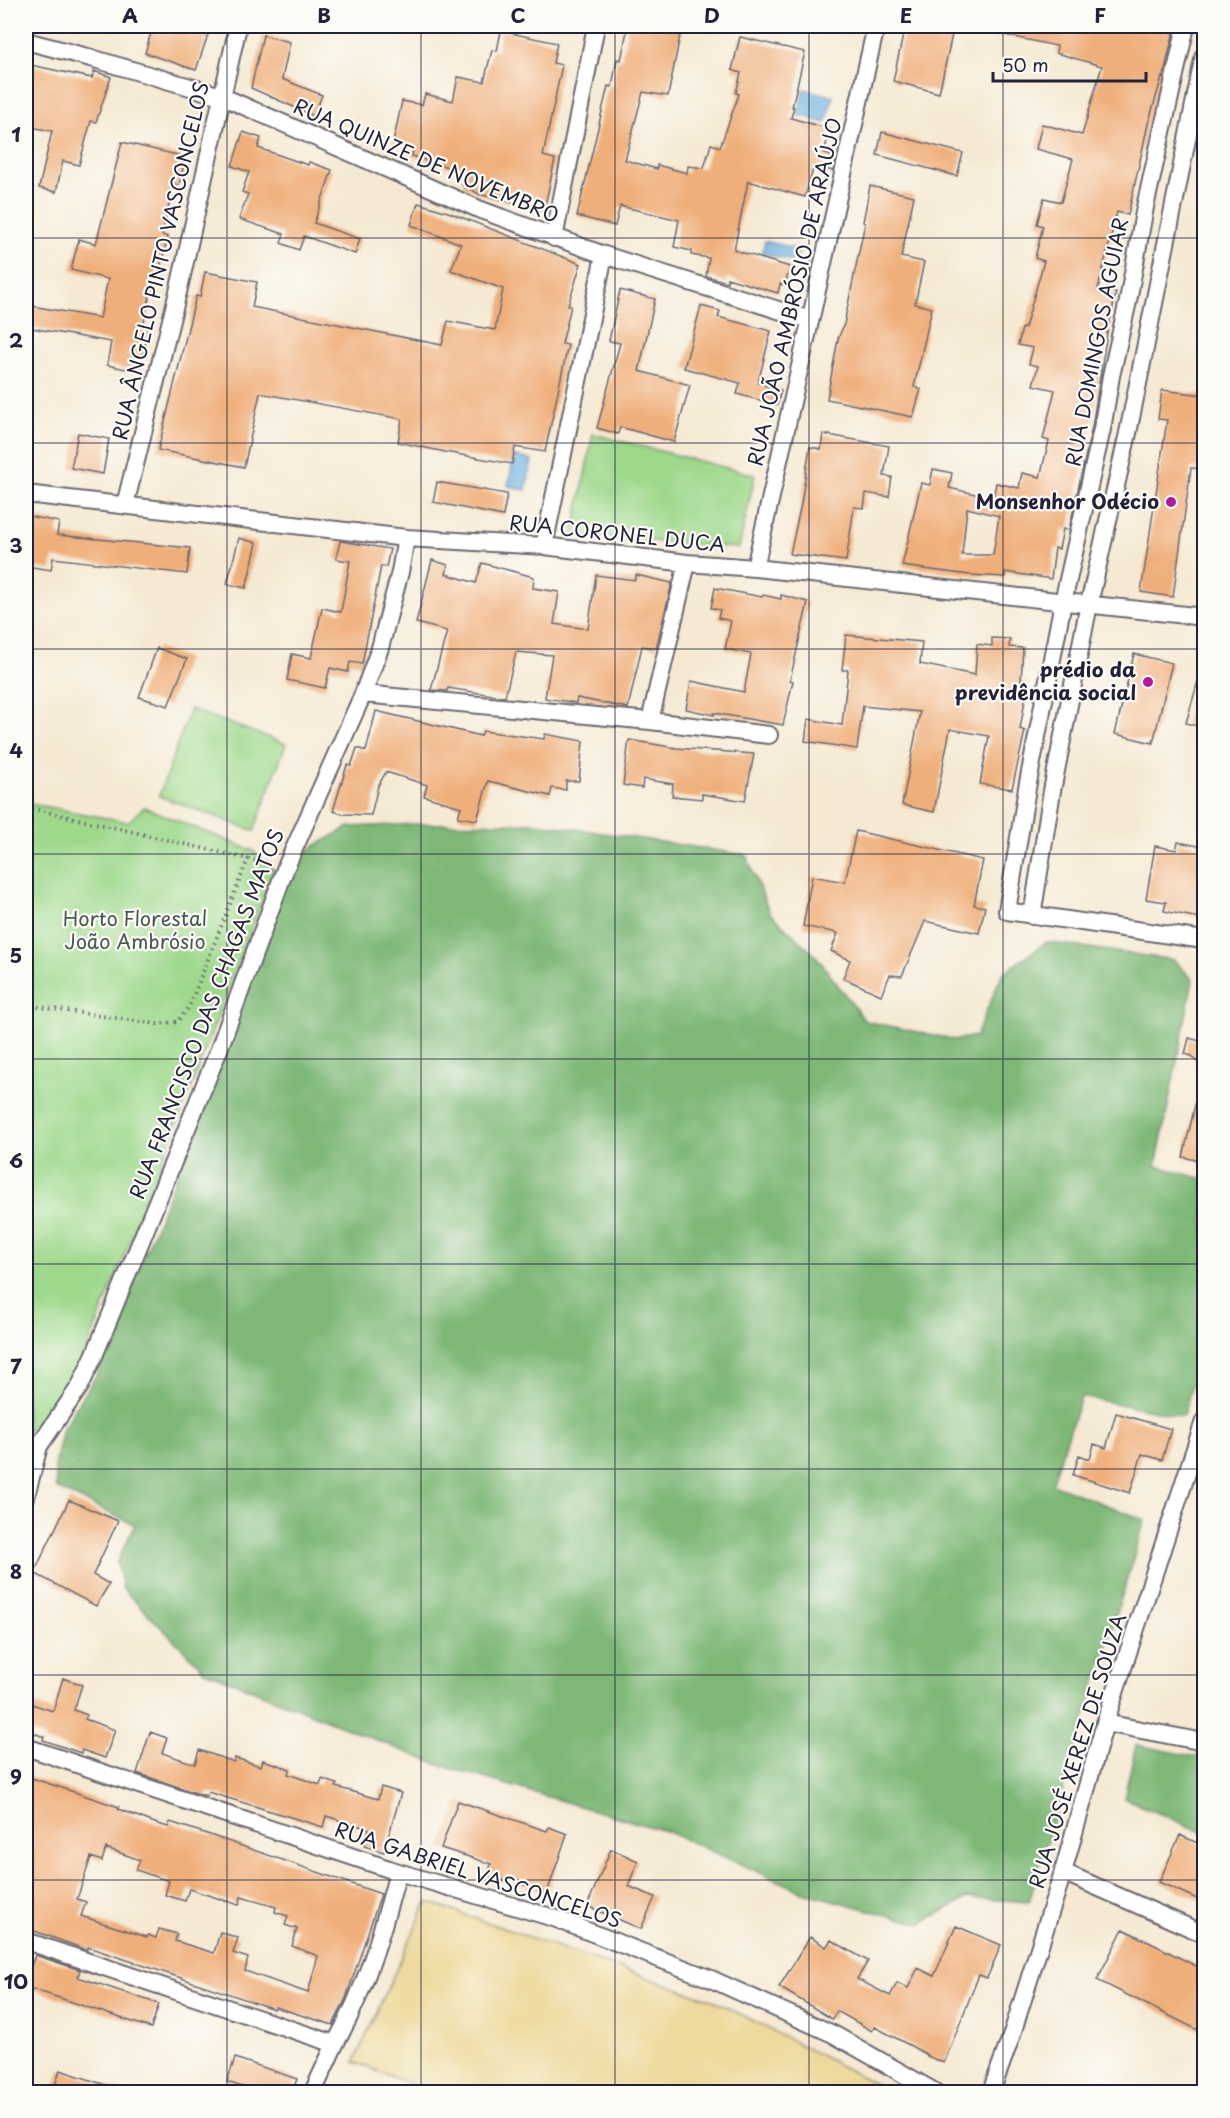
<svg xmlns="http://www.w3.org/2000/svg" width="1230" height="2118" viewBox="0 0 1230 2118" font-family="'Playpen Sans',sans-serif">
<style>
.green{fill:#9ed88b;stroke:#607d63;stroke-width:1.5}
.forest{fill:#7eb877;stroke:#506d59;stroke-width:1.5}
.sand{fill:#eeda9e;stroke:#887e6c;stroke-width:1.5}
.water{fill:#69aedf;stroke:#46688d;stroke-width:1.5}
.building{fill:#efaf7a;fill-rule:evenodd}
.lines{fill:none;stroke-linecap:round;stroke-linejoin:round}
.minor-casing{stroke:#6c6870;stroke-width:20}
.path{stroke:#6c6870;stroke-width:4;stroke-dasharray:1.5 4.5;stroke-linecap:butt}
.minor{stroke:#fff;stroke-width:16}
.grid{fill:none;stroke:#22223b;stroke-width:1.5;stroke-opacity:0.55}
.poi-dot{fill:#b5179e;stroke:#fdfcf7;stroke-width:2}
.labels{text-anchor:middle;stroke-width:4.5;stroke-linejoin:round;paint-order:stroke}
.street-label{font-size:20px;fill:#22223b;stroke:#fdfcf7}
.poi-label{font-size:20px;font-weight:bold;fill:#22223b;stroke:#fdfcf7;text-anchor:end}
.park-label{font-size:20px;fill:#475953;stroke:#fdfcf7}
.neatline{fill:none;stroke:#22223b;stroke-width:2}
.grid-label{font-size:20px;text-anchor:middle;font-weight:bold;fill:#22223b}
</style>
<rect width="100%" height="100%" fill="#fdfcf7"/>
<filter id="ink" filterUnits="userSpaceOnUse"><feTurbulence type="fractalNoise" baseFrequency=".0167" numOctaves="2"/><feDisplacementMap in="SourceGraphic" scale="12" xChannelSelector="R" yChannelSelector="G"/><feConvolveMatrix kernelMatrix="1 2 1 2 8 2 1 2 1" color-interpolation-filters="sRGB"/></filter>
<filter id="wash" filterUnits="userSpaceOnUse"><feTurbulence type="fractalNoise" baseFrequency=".008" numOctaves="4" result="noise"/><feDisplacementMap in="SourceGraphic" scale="24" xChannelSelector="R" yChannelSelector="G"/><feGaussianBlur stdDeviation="1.35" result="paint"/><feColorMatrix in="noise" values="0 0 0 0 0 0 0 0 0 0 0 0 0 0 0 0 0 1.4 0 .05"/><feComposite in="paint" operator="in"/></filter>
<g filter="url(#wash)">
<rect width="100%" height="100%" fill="#f5e9d3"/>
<path class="green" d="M593 434 755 475 739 548 573 535Z
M190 709 286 744 254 831 159 796Z
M26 803 128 822 144 807 253 851 274 870 168 1147 78 1371 55 1408 29 1432 26 1431Z"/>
<path class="forest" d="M537 823 746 855 770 913 816 956 865 1021 956 1040 976 1036 1002 974 1046 942 1174 960 1193 980 1156 1166 1204 1179V1345L1183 1416 1081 1397 1052 1484 1145 1520 1029 1902 967 1898 920 1924 803 1892 668 1832 436 1764 205 1671 123 1589 117 1562 135 1525 56 1488 55 1464 63 1428 96 1376 192 1136 286 867 313 847 349 827 420 824Z
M1136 1745 1204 1758V1833L1124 1798Z"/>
<path class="sand" d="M427 1902 715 2001 891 2092H432L354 2062Z"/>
<path class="water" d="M804 89 833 96 826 123 798 115Z
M765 241 799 250 795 262 762 253Z
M514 456 532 460 526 490 508 486Z"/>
<g id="blocks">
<path class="building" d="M153 26H211L196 70 145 53Z
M628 26H682L668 96 643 92 625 160 657 169V165L687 173 688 166 704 168 711 144 720 147 739 94 736 93 741 73 732 70 740 37 805 52 792 107H794L791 118 830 129 824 153 836 158 833 171 814 166 805 197 748 181 734 250 790 267 785 285 780 284 778 293 727 278V282L706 276 709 258 691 255 692 251 674 247 679 220 620 206 615 226 577 216 608 86 612 87 617 59 621 60Z
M905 26H954L939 93 893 81Z
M995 26H1175L1163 78 1162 77 1148 124 1128 215 1117 212 1098 289 1116 293 1107 333 1092 427 1069 530 1063 529 1059 549 1055 548 1051 579 1005 572V577L970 575 902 566 921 483 930 485 933 469 952 473 949 488 993 498 996 483 1019 488 1022 473 1040 477 1049 441 1043 439 1055 390 1033 385 1038 366 1029 364 1033 348 1018 345 1022 328H1025L1044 261 1035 258 1043 226 1037 224 1044 198 1061 202 1073 159 1036 149 1042 124 1082 135 1102 66 1056 53 1057 46 995 33ZM967 508 999 516 993 555H962Z
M501 31 557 43 553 63 562 65 543 156 555 159 544 211 479 194 462 185 467 173 412 156 413 150 393 143 402 101 422 105 425 94 453 101 458 77 484 82 492 50 497 51Z
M263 35 290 42 282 79 322 95 314 116 251 88Z
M26 64 92 78 94 71 111 77 96 122 91 121 79 165 63 161 56 192 39 188 52 131 26 126Z
M243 132 261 138 258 148 308 165 309 162 332 170 314 223 360 239 355 254 304 236 299 250 281 243 284 234 239 219 248 194 242 192 249 172 232 166Z
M882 132 963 153 957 176 877 155Z
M122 142 186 157 179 185 174 184 166 217 162 235 168 237 154 291 151 290 143 326 148 327 140 372 107 365 111 342 26 327V305L100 318 108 279 71 270 79 239 96 244Z
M870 186 914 196 901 257 924 262 915 304 932 308 914 387 921 389 913 417 827 399 838 339 844 324 865 223 863 222Z
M418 203 448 212 581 264 568 305 571 306 562 344 568 345 545 452 515 447 512 464 445 452 398 442 402 419 260 393 244 467 158 450 196 296 200 297 205 272 257 282 252 307 442 345 448 321 495 330 503 289 451 270 461 244 411 225Z
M620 290 655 299 639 371 690 385 674 442 620 427 618 434 597 428 620 343 609 341Z
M701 306 720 311 718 317 771 331 758 383 781 390 777 405 737 394 740 383 684 368Z
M1162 390 1204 395V469L1191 468 1173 597 1141 592 1167 420 1158 419Z
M78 433 109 439 103 474 71 468Z
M823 434 889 446 884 476 892 477 889 497 866 493 864 508 854 507 846 561 790 554 801 504 810 447 821 449Z
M437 482 507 494 503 516 433 502Z
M28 516 59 522 57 535 190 548 187 574 53 558 51 570 26 566V530Z
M239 538 257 543 246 588 227 584Z
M340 541 390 549 386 567 381 566 362 664 350 662 348 672 330 668 325 688 287 680 292 654 311 658 322 608 341 612 350 561 336 559Z
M432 560 448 565 446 574 476 583 482 563 534 577 533 588 559 592 554 624 588 629 596 575 635 580 636 575 672 583 656 648 642 646 628 708 577 698 576 703 545 698 552 655 516 652 505 697 448 688 447 691 431 690 447 631 416 623Z
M715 588 762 597 763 595 781 599V595L808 602 790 680 793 681 783 725 714 713V715L686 709 691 681 744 692 751 654 725 649 731 621 718 618 720 610 711 608Z
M846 635 922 642 920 664 975 675 977 644 992 646V638L1010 639 1009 647 1023 648 1021 681 1028 683 1020 729 1025 731 1012 789 980 784 989 736 950 729 934 812 902 805 920 712 863 706 857 749 805 741 808 719 842 725 848 670H842Z
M157 648 187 659 168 706 139 697Z
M1134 654 1172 663 1153 743 1115 734Z
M1200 674H1204V728L1186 723Z
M376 711 481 736 483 731 544 739 545 734 583 741 579 781H566V790L552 788 550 796 488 781 477 820 458 817 461 807 424 796 427 785 386 772 378 786 371 815 343 814 333 811 347 765 351 766 357 748 366 751Z
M629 740 676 748 754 754 745 801 702 794V799L672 796 673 784 643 779 642 788 623 785Z
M856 831 983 860 974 905 985 907 979 933 925 921 902 976 890 975 881 995 843 978 850 960 831 951 838 933 803 926 812 876 845 882Z
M1178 842 1204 847V919L1164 911 1166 902 1146 899 1155 846 1176 850Z
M1189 1038 1204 1042V1069L1192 1056 1185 1054Z
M1198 1092 1204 1093V1162L1183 1157Z
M1116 1413 1171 1429 1162 1460 1142 1454 1130 1493 1073 1475 1079 1455 1090 1459 1094 1444 1106 1448Z
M69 1500 118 1521 93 1575 109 1584 96 1606 34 1573Z
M63 1678 82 1685 74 1710 87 1715 85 1719 115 1730 105 1758 82 1750 81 1753 43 1740 44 1737 26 1730V1702L53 1711Z
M150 1732 167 1738 162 1753 195 1764 199 1750 234 1762 235 1758 261 1766 263 1760 290 1769 288 1774 320 1785 322 1779 337 1784 336 1787 378 1799 381 1787 401 1793 384 1852 364 1846 369 1829 326 1816 323 1827 208 1792 207 1796 193 1792 137 1773Z
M26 1776 119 1807 118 1809 152 1822 168 1827 170 1822 207 1834 381 1894 346 1998 333 2025 275 2007 274 2009 88 1947 87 1950 26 1928ZM106 1848 140 1860 136 1870 169 1881 165 1895 185 1901 189 1889 239 1905 241 1897 276 1907 275 1912 288 1916 285 1925 297 1929 292 1946 318 1956 308 1993 245 1971 248 1958 233 1953 238 1938 220 1932 214 1953 175 1941 177 1934 159 1929 156 1938 148 1935 147 1937 81 1916 86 1902 77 1899 91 1857 102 1861Z
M458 1801 547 1831 549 1827 567 1834 547 1893 506 1878 505 1881 488 1876 491 1864 441 1848Z
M1180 1835 1204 1846V1902L1159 1882Z
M611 1849 638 1861 628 1886 655 1897 641 1929 587 1906Z
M956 1926 1001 1945 987 1978 979 1975 944 2063 927 2056 928 2055 875 2027 872 2031 837 2011 832 2019 779 1987 810 1937 826 1947 831 1940 868 1961 857 1979 890 1996 897 1983 908 1988 918 1968 934 1976Z
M1123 1929 1204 1970V2033L1097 1980Z
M35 1955 80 1970 78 1977 159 2004 151 2028 26 1987V1982Z
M235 2058 297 2079 292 2092H258L227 2082Z
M60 2070 118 2089 117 2092H53Z"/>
</g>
</g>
<g filter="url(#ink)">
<use href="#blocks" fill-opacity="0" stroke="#6c6870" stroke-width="1.5"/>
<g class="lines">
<defs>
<path id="minor" d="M1186 26 1145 207 1128 301 1111 376 1102 429 1063 602 1027 788 1007 911 1204 940
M26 41 91 58 221 96 481 210 604 255 810 320
M554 238 596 26
M26 494 406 538 544 546 687 563 755 568 1204 617
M125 505 180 284 238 26
M544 546 604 255
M755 568 876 26
M363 694 650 721 687 563
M650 721 769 735
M1032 916 1052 791 1089 604 1128 433 1204 55
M26 1496 39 1446 80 1386 94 1356 218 1052 286 867 363 694 380 648 400 572 406 538
M1105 1723 1204 1742
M26 1747 398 1872 554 1918 711 1979 833 2034 935 2092
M1063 1872 1204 1934
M26 1941 335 2044C366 1989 382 1932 398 1872
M313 2092 335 2044
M991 2092 1011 2037 1063 1872 1105 1723 1204 1421"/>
</defs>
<use href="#minor" class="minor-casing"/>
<path class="path" d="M26 807 270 864
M26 1005 157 1024 177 1022 189 1007 248 859"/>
<use href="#minor" class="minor"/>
</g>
</g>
<path class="grid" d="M227 26V2092M421 26V2092M615 26V2092M809 26V2092M1003 26V2092M26 238H1204M26 443H1204M26 649H1204M26 854H1204M26 1059H1204M26 1264H1204M26 1469H1204M26 1675H1204M26 1880H1204"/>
<g class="poi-dot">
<circle cx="1171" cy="502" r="6"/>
<circle cx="1148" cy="682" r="6"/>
</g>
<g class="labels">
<g class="street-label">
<text transform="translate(426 161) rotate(23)" y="7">RUA QUINZE DE NOVEMBRO</text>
<text transform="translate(161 261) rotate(-77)" y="7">RUA ÂNGELO PINTO VASCONCELOS</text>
<text transform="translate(795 292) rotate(-77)" y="7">RUA JOÃO AMBRÓSIO DE ARAÚJO</text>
<text transform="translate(1097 342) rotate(-79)" y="7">RUA DOMINGOS AGUIAR</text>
<text transform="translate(617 534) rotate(6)" y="7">RUA CORONEL DUCA</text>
<text transform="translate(207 1014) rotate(-69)" y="7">RUA FRANCISCO DAS CHAGAS MATOS</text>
<text transform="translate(1078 1751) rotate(-73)" y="7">RUA JOSÉ XEREZ DE SOUZA</text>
<text transform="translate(478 1875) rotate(18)" y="7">RUA GABRIEL VASCONCELOS</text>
</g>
<g class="poi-label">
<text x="1159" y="509">Monsenhor Odécio</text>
<text x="1136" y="677">prédio da<tspan x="1136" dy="23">previdência social</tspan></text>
</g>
<g class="park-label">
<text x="135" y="926">Horto Florestal<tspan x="135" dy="23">João Ambrósio</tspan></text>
</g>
</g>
<rect width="1230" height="2118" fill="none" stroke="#fdfcf7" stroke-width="66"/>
<path d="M993 72v9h153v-9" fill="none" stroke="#22223b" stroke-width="3"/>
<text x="1002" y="72" font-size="18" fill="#22223b" stroke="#fdfcf7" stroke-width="4.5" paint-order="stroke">50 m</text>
<rect x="33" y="33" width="1164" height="2052" class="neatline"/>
<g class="grid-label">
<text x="130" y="23">A</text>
<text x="324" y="23">B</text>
<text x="518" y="23">C</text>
<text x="712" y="23">D</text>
<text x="906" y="23">E</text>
<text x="1100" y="23">F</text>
<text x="16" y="142">1</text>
<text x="16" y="348">2</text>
<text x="16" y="553">3</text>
<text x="16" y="758">4</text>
<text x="16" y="963">5</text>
<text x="16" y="1168">6</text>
<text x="16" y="1374">7</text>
<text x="16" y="1579">8</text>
<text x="16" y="1784">9</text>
<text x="16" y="1989">10</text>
</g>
</svg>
